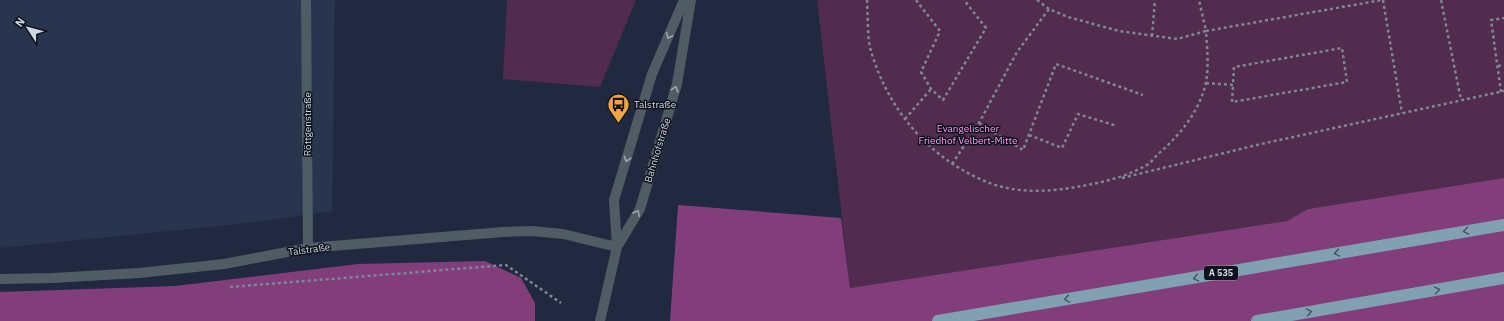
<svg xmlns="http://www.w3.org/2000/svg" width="1504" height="321" viewBox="0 0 1504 321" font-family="'IBM Plex Sans',sans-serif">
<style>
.built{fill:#29354f}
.green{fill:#522c4e}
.forest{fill:#823e7b}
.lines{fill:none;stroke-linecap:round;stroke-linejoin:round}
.path{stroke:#7e8697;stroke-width:2.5;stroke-dasharray:3 3;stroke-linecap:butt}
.minor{stroke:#505c63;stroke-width:10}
.tertiary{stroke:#505c63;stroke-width:10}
.motorway{stroke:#81a0b1;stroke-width:12}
.oneway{stroke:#9ca5b0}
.oneway2{stroke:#485966}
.labels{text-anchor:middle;stroke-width:3;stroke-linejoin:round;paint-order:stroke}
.shield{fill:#0e121c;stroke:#959ba8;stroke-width:1}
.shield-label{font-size:9px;font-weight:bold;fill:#cfd6e4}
.poi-label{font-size:10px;fill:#cfd6e4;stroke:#0e121c;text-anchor:start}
.street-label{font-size:10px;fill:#cfd6e4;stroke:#0e121c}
.park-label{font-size:10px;fill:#fa9bef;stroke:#0e121c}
</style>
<rect width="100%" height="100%" fill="#20293f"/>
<path class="built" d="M0 0H335L332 211 240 224 0 248Z"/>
<path class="green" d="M507 0H636L600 87 503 79Z
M817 0H1504V178L1308 209 1287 221 850 288Z"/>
<path class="forest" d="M1504 178V321H670L678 205 841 218 850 288 1287 221 1308 209Z
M485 261 521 278 535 303V321H0V292L175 286 358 264Z"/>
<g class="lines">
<path class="path" d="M867 0C868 14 867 39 871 51 888 110 930 159 987 182 1016 194 1051 192 1082 186 1104 182 1125 177 1145 166 1149 164 1153 160 1156 156 1178 137 1200 112 1206 82 1209 66 1207 48 1206 31L1382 0
M916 0 940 31 921 72 931 89 943 100 986 28 964 0
M1037 0 1049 9 1068 17 1119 31 1177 39 1206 31 1199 0
M1383 0 1402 113
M1441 0 1461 100
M1152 36 1155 0
M1498 66 1504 65
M1206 83 1233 85 1234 67 1342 48 1347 82 1232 102 1233 85
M1501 92 1491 20 1504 18
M905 119 931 89
M979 123 1023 150 1056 64 1143 95
M1029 135 1062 148 1078 114 1117 126
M952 164 979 123 1017 52 1049 9
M1122 178 1261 144 1504 91
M230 287 506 265 561 303"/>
<path class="minor" d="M306 0 308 248
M0 279 53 278 139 273 224 264 308 248 503 232 532 231 563 234 617 247"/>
<path class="tertiary" d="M617 247 614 200 652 74 684 0
M600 321 617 247 640 209 677 84 691 0"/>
<path class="motorway" d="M938 321 1504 225
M1257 321 1504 278"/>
</g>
<defs><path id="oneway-chevron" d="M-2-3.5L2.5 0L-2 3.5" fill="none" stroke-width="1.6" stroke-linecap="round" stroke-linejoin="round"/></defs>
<g class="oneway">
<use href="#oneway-chevron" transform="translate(669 36) rotate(114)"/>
<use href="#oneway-chevron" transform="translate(675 89) rotate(-74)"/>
<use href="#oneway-chevron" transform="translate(627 159) rotate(107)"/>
<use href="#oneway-chevron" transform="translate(637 213) rotate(-61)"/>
</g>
<g class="oneway2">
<use href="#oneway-chevron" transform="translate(1466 231) rotate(170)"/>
<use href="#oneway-chevron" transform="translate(1337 253) rotate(170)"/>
<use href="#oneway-chevron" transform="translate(1196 278) rotate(170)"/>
<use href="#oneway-chevron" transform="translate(1437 290) rotate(-10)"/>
<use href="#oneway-chevron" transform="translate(1067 299) rotate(171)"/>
<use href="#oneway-chevron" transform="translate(1309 312) rotate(-10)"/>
</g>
<defs>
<symbol id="bus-pin" viewBox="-11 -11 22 30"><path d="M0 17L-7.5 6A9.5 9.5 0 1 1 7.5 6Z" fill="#f2a541" stroke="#0e121c"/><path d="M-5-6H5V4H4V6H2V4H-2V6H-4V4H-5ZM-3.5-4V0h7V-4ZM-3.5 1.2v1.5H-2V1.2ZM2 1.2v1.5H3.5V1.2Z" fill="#111"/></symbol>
</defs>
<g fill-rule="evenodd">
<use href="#bus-pin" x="606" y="92" width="25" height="34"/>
</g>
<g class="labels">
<rect class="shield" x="1204" y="266" width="34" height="14" rx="3"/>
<g class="shield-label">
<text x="1221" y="276">A 535</text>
</g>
<g class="poi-label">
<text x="634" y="108">Talstraße</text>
</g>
<g class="street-label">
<text transform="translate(307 124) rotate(-90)" y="4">Röttgenstraße</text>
<text transform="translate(657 150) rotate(-73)" y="4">Bahnhofstraße</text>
<text transform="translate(309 249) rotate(-7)" y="4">Talstraße</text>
</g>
<g class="park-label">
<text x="968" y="132">Evangelischer<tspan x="968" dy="12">Friedhof Velbert-Mitte</tspan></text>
</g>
</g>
<g transform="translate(28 28) rotate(306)" stroke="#0e121c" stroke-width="3" paint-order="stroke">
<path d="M0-3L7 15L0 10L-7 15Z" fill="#cfd6e4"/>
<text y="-6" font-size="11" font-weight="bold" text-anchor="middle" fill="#cfd6e4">N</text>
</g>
</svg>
